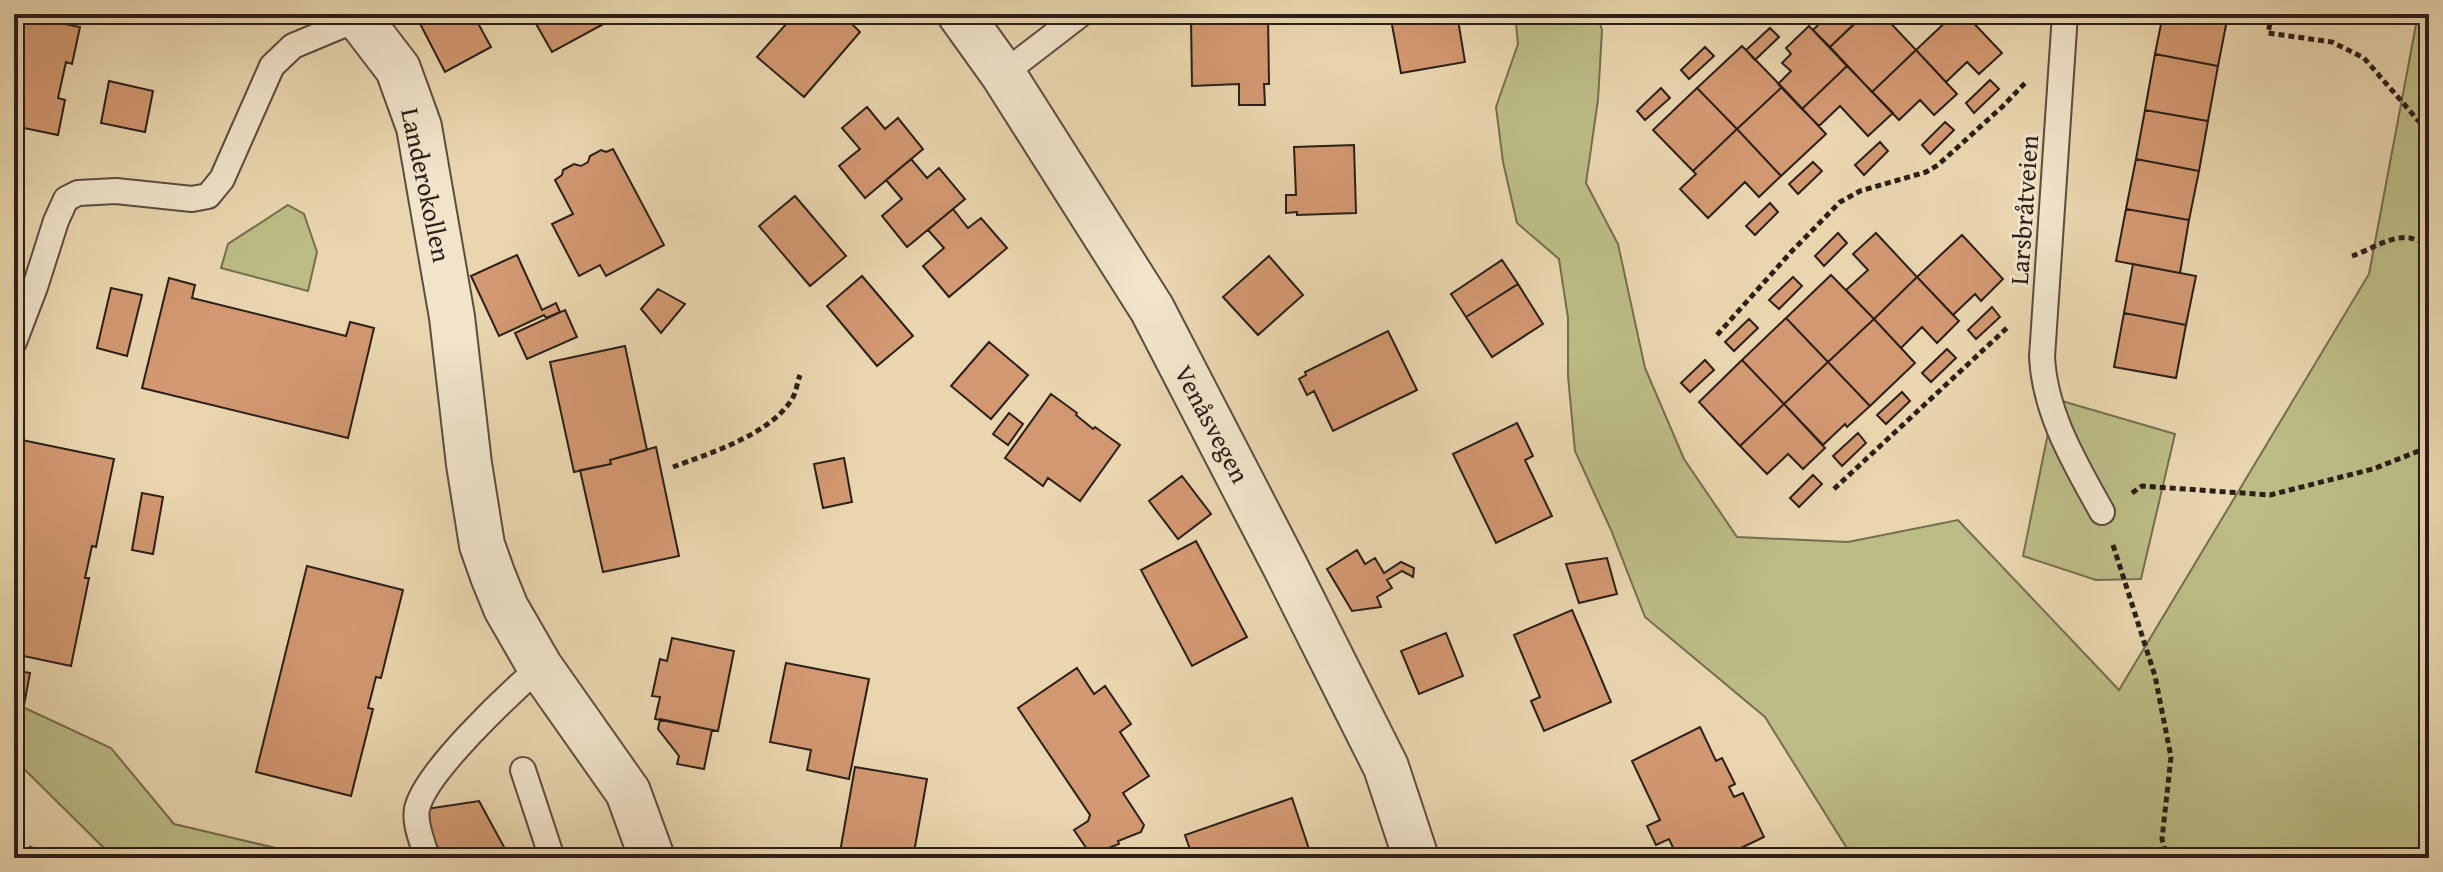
<svg xmlns="http://www.w3.org/2000/svg" width="2443" height="872" viewBox="0 0 2443 872" font-family="'Gentium Book Plus',serif">
<style>
.green{fill:#bcbc86;stroke:#746e4f;stroke-width:2}
.building{fill:#d29871;stroke:#2b1f18;stroke-width:2}
.lines{fill:none;stroke-linecap:round;stroke-linejoin:round}
.lane-casing{stroke:#5a4d3e;stroke-width:28}
.street-casing{stroke:#5a4d3e;stroke-width:48}
.path{stroke:#2b1f18;stroke-width:5;stroke-dasharray:6 4;stroke-linecap:butt}
.lane{stroke:#f1e4cb;stroke-width:24}
.street{stroke:#f1e4cb;stroke-width:44}
.labels{text-anchor:middle;stroke-width:6;stroke-linejoin:round;paint-order:stroke}
.street-label{font-size:26px;fill:#2b1f18;stroke:#f1e4cb}
</style>
<rect width="100%" height="100%" fill="#e9d6af"/>
<filter id="stains"><feTurbulence type="fractalNoise" baseFrequency=".0025" numOctaves="4"/><feColorMatrix values="0 0 0 0 .2 0 0 0 0 .09 0 0 0 0 .02 0 0 0 .5 -.17"/></filter>
<radialGradient id="worn" r=".72"><stop offset=".6" stop-color="#630" stop-opacity="0"/><stop offset="1" stop-color="#630" stop-opacity=".3"/></radialGradient>
<path class="green" d="M1515 14H1597L1602 30 1598 100 1586 183 1618 244 1645 368 1684 459 1737 537 1848 542 1958 520 2119 690 2369 274 2418 14H2429V858H1853L1765 717 1645 617 1611 530 1575 451 1568 376V318L1559 259 1517 223 1503 162 1496 107 1518 44Z
M288 205 304 214 317 252 308 291 221 268 228 244Z
M2055 399 2175 434 2141 579 2096 580 2023 556Z
M14 703 111 748 174 824 318 858H114L14 759Z"/>
<path class="building" d="M14 14 80 27 72 64 66 62 58 98 65 100 58 135 14 126Z
M415 14H473L491 47 445 72Z
M512 14H605L609 21 552 52 531 15 523 20 521 17 515 20Z
M795 14H842L860 32 804 97 757 57Z
M1219 14H1268L1269 84H1264L1265 105H1239V84L1192 86 1191 19 1219 18Z
M1390 14H1457L1465 62 1401 73Z
M1829 14H1847L1855 23 1830 47 1813 30Z
M1865 14H1882L1916 50 1872 92 1830 47Z
M1954 14H1965L2002 53 1979 74 1967 62 1946 82 1916 50Z
M2163 14H2199L2227 20 2218 66 2155 54Z
M1809 26 1847 66 1802 109 1778 84 1791 71 1782 63 1791 54 1786 48Z
M1770 28 1779 37 1755 60 1746 50Z
M1742 46 1782 87 1737 129 1697 88Z
M1705 47 1714 56 1689 79 1681 70Z
M1916 50 1957 94 1934 115 1920 100 1899 120 1872 92Z
M2155 54 2218 66 2208 121 2145 110Z
M1847 66 1893 113 1868 136 1840 106 1819 126 1802 109Z
M1990 80 1999 89 1974 113 1966 103Z
M109 81 153 91 145 132 101 123Z
M1782 87 1826 134 1781 176 1737 129Z
M1661 88 1670 98 1645 120 1637 111Z
M1697 88 1737 129 1693 171 1653 130Z
M867 107 885 129 898 118 923 149 865 198 839 166 860 149 842 128Z
M2145 110 2208 121 2199 171 2136 159Z
M1945 122 1954 130 1930 154 1922 145Z
M1737 129 1781 176 1759 197 1745 182 1708 218 1680 189 1696 174 1693 171Z
M1880 142 1888 151 1864 175 1855 165Z
M1354 145 1356 213 1297 215V212L1286 213V195H1296L1294 147Z
M613 149 664 245 606 276 600 265 579 276 552 224 573 214 555 180 562 175 563 170 574 164 581 166 588 162 590 156 601 150 606 152Z
M911 159 927 178 939 168 965 199 907 247 882 216 902 199 886 180Z
M2136 159 2199 171 2189 220 2126 209Z
M1813 162 1822 171 1798 194 1789 184Z
M14 181 21 182 14 213Z
M795 196 846 256 810 286 759 226Z
M1770 203 1778 212 1755 235 1746 226Z
M953 209 968 228 981 218 1007 248 949 297 923 266 944 248 928 230Z
M2126 209 2189 220 2180 273 2116 261Z
M1838 233 1847 243 1824 266 1815 256Z
M1876 233 1917 277 1874 319 1846 290 1868 270 1853 254Z
M1962 235 2003 279 1981 301 1975 294 1953 315 1917 277Z
M517 255 542 310 556 303 560 312 546 318 544 315 499 336 471 276Z
M1269 256 1303 295 1258 335 1223 297Z
M1502 260 1518 284 1466 317 1451 294Z
M2133 264 2196 276 2186 325 2124 313Z
M1831 275 1874 319 1828 362 1786 318Z
M862 276 913 336 877 366 827 306Z
M1793 277 1802 286 1779 309 1769 300Z
M1917 277 1959 321 1937 343 1922 327 1901 348 1874 319Z
M169 278 195 285 192 298 346 336 350 322 374 328 348 438 142 388Z
M1518 284 1543 324 1492 357 1466 317Z
M111 288 142 295 127 356 97 348Z
M658 289 685 304 661 333 641 309Z
M1992 307 2000 317 1976 339 1968 330Z
M565 310 577 337 527 359 515 333Z
M2124 313 2186 325 2176 378 2114 367Z
M1786 318 1828 362 1784 404 1742 360Z
M1749 319 1758 328 1734 351 1725 342Z
M1874 319 1915 363 1870 406 1828 362Z
M1388 331 1417 390 1333 431 1314 391 1307 395 1299 379 1306 375 1305 372Z
M989 342 1028 375 991 419 951 386Z
M625 346 647 450 610 460 611 464 574 472 550 362Z
M1947 349 1956 358 1931 382 1922 373Z
M1705 360 1714 370 1690 392 1681 383Z
M1742 360 1784 404 1740 446 1699 402Z
M1828 362 1870 406 1847 427 1845 424 1823 445 1784 404Z
M1902 392 1910 401 1886 424 1877 415Z
M1051 394 1077 413 1076 415 1093 429 1095 427 1120 445 1080 501 1048 478 1043 486 1005 458Z
M1784 404 1825 448 1803 469 1788 454 1767 474 1740 446Z
M1009 413 1023 424 1008 445 993 434Z
M1517 423 1533 456 1525 460 1552 516 1496 543 1453 454Z
M1858 433 1866 443 1842 466 1833 456Z
M17 439 114 459 96 547 92 546 85 578H89L71 666 14 654V455Z
M656 447 679 556 603 572 580 470 611 464 610 460Z
M844 458 852 502 823 508 814 464Z
M1813 475 1822 484 1799 507 1790 498Z
M1182 476 1211 514 1178 539 1149 501Z
M142 493 163 497 153 554 132 550Z
M1196 541 1247 637 1192 666 1141 570Z
M1357 550 1365 564 1375 558 1384 573 1401 562 1414 568 1413 577 1402 571 1387 580 1392 588 1377 597 1381 607 1352 611 1327 569Z
M1607 558 1617 594 1579 603 1566 564Z
M307 566 403 590 381 678 376 677 368 708 373 709 351 796 256 772Z
M1572 610 1611 702 1544 731 1531 701 1540 697 1514 635Z
M1446 633 1463 676 1419 694 1401 651Z
M672 638 734 651 718 731 655 719 660 697 652 696 660 659 667 661Z
M786 663 869 679 849 779 807 770 811 750 770 742Z
M1077 668 1094 694 1105 686 1131 724 1120 732 1149 776 1123 793 1144 825 1141 832 1118 841 1119 844 1091 855 1074 830 1088 821 1090 815 1018 708Z
M14 670 30 673 24 705 14 703Z
M660 719 712 730 704 769 677 764 679 756 658 729Z
M1700 727 1716 761 1722 758 1735 784 1729 787 1734 797 1743 793 1764 837 1720 858H1678L1669 839 1656 845 1647 826 1660 820 1632 761Z
M855 767 927 779 913 858H872L840 852Z
M1292 798 1312 858H1193L1185 835Z
M479 801 510 858H444L431 836 426 809Z
M30 847 66 858H27Z"/>
<g class="lines">
<defs>
<path id="lane" d="M2065 14 2042 357C2045 414 2075 463 2102 512
M1003 74 1081 14
M14 342 35 287 56 221 66 199 78 193 116 191 192 199 208 196 222 179 272 66 293 46 341 26 362 22 366 15
M523 770 552 858
M427 858C423 843 414 824 417 809 425 772 510 693 540 667"/>
<path id="street" d="M960 14 1003 74 1152 309 1285 566 1386 767 1416 858
M362 22 398 69 419 127 452 317 469 464 482 545 493 576 506 608 540 667 628 792 652 858"/>
</defs>
<use href="#lane" class="lane-casing"/>
<use href="#street" class="street-casing"/>
<path class="path" d="M2272 14 2268 33 2332 42 2364 58 2429 133
M2352 256C2370 250 2391 235 2410 238 2416 239 2423 243 2429 244
M1717 335 1792 251 1840 202 1860 191 1926 172 1938 165 2002 107 2025 83
M673 467C710 453 770 435 792 399 796 393 797 383 800 375
M1834 489 2009 326
M2132 493 2142 486 2270 495 2373 469 2429 447
M2113 545 2155 676 2171 757 2162 839 2167 858"/>
<use href="#lane" class="lane"/>
<use href="#street" class="street"/>
</g>
<g class="labels">
<g class="street-label">
<text transform="translate(426 185) rotate(78)" y="9">Landerokollen</text>
<text transform="translate(2024 210) rotate(-86)" y="9">Larsbråtveien</text>
<text transform="translate(1212 424) rotate(62)" y="9">Venåsvegen</text>
</g>
</g>
<rect width="2443" height="872" fill="none" stroke="#e9d6af" stroke-width="48"/>
<rect x="16" y="16" width="2411" height="840" fill="none" stroke="#2b1f18" stroke-width="4"/>
<rect x="24" y="24" width="2395" height="824" fill="none" stroke="#2b1f18" stroke-width="2"/>
<rect width="100%" height="100%" filter="url(#stains)"/>
<rect width="100%" height="100%" fill="url(#worn)"/>
</svg>
